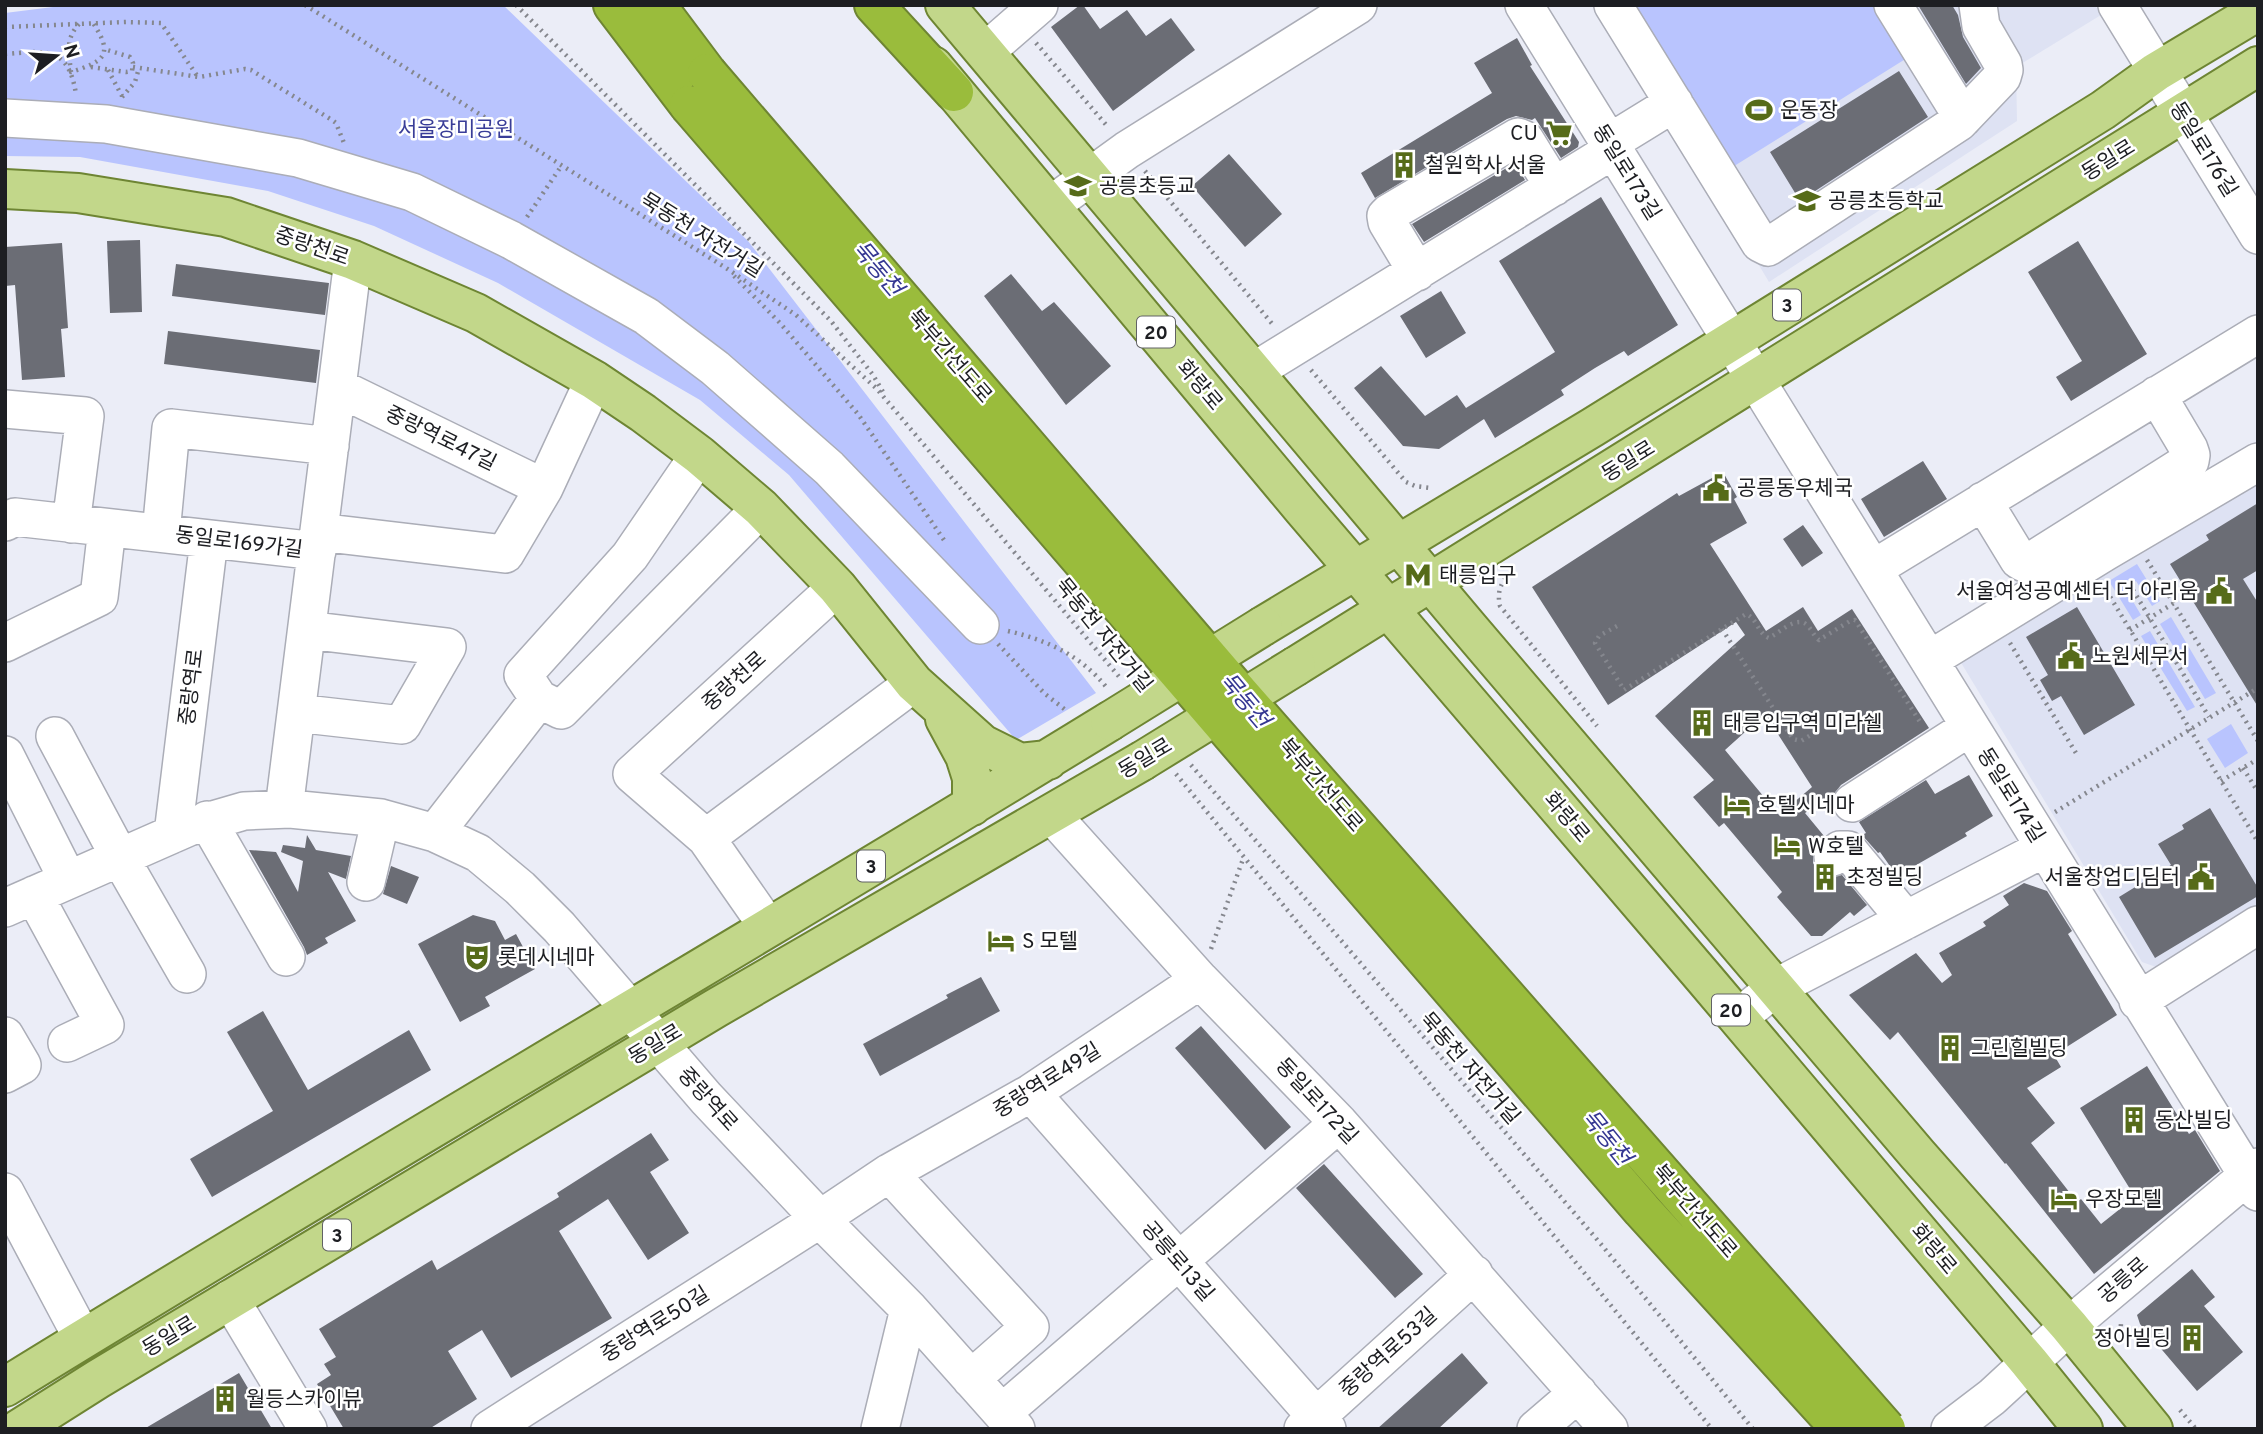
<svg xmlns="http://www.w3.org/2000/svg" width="2263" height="1434" viewBox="0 0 2263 1434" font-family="Overpass,'Noto Sans KR',sans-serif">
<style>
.built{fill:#dee2f3}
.green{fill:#b9c4fe}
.building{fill:#6b6d75;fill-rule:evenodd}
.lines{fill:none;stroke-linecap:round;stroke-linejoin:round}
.minor-casing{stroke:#abadb7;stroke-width:40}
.major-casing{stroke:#6e8533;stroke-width:42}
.highway-casing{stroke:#6e8533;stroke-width:42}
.path{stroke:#85878e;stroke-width:4.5;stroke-dasharray:2 5;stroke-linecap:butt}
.minor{stroke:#fff;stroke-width:37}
.major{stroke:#c2d78a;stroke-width:38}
.highway{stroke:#9abc3c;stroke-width:38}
.major-bridge-casing{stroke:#6e8533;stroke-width:42;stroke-linecap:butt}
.highway-bridge-casing{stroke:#6e8533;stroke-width:42;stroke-linecap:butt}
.major-bridge{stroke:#c2d78a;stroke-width:38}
.highway-bridge{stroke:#9abc3c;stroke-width:38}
.labels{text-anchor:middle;stroke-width:5;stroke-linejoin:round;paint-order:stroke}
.shield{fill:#fff;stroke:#616264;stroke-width:2}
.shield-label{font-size:19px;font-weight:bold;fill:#1d1e22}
.poi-label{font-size:21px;fill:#1d1e22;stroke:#fff;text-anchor:start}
.park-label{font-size:21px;fill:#393d98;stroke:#fff}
.street-label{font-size:21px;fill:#1d1e22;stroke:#fff}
.water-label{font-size:23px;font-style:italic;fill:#353792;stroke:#fff}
</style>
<rect width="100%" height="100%" fill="#ebedf7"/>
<path class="built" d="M1604 5H2095L2101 15 2016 67 2017 121 1769 282Z
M2258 481V906L2156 967 2142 962 1960 661Z"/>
<path class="green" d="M69 5H503L748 241 1096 693 1016 740 789 475 700 400 498 283 374 226 268 191 80 157 5 156V13Z
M1629 5H1885L1915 53 1731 168Z
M2137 564 2160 601 2152 606 2136 581 2125 588 2141 615 2133 620 2109 581Z
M2171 617 2216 693 2205 699 2160 624Z
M2150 631 2195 707 2187 711 2141 636Z
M2231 724 2248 753 2225 768 2207 739Z"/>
<path class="building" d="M1080 5H1083L1100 29 1127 10 1146 36 1171 18 1195 50 1113 111 1051 27Z
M1918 5H1952L1958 15 1963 37 1981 68 1966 84Z
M1517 38 1532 65 1530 66 1579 142 1578 147 1561 158 1535 118 1532 120 1516 116 1507 119 1375 198 1361 173 1492 93 1474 63Z
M1899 71 1928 117 1800 201 1770 152Z
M1229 154 1282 214 1245 247 1192 186Z
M1515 163 1525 180 1424 242 1412 224Z
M1601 197 1678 325 1628 356 1624 351 1595 368 1561 390 1564 395 1495 438 1484 419 1439 449 1403 446 1354 388 1381 366 1425 416 1457 395 1466 408 1555 352 1499 261Z
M140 240 142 312 110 313 107 241Z
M2078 241 2147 354 2071 401 2056 377 2082 361 2028 272Z
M62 243 68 328 61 329 65 377 22 380 15 285 5 286V247Z
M176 264 329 283 325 315 172 296Z
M1011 274 1042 311 1054 302 1111 366 1066 405 984 296Z
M1441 291 1466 333 1426 358 1400 316Z
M168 331 320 350 316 383 164 364Z
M1923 461 1947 499 1884 537 1861 499Z
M1723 472 1737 497 1734 499 1747 523 1710 544 1766 631 1803 607 1818 631 1852 609 1929 728 1841 785 1833 795 1805 813 1824 836 1813 852V863L1818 871 1828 877 1842 875 1867 905 1854 916 1850 912 1822 936H1811L1777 897 1782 892 1724 823 1719 827 1693 797 1714 780 1655 716 1745 635 1736 622 1608 705 1532 587 1677 493 1679 496ZM1765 714 1812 787 1779 815 1725 750Z
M2258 503V570L2243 579 2258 603V707L2170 564 2209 540 2206 535Z
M1803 525 1823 553 1802 567 1783 539Z
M2077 607 2135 705 2084 735 2061 696 2052 701 2040 680 2048 675 2026 637Z
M1969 775 1993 816 1965 833 1967 836 1897 876 1880 852 1878 853 1862 835 1866 833 1859 822 1926 780 1935 794Z
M2210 808 2258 888V896L2155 958 2119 897 2171 865 2158 844 2184 829 2182 825Z
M307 835 316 850 351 856 346 879 328 872 356 921 325 938 328 943 307 955 304 947 249 850 276 852 298 892 303 861 281 852 283 845 305 848Z
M391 866 419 877 407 904 383 894Z
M2024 883 2047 891 2072 931 2068 934 2117 1015 2054 1055 2061 1067 2027 1088 2055 1123 2031 1143 2077 1202 2081 1199 2101 1224 2135 1197 2080 1108 2147 1066 2189 1134 2195 1130 2220 1171 2094 1274 2006 1163 2005 1164 1898 1032 1890 1040 1849 995 1916 953 1942 983 1952 975 1939 953 1986 926 1983 922 2009 905 2003 896Z
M473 915 495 921 505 940 516 934 535 969 485 997 490 1006 460 1022 418 944Z
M981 977 1000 1011 880 1076 863 1044 948 998 946 995Z
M263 1011 308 1090 409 1030 431 1070 212 1197 190 1159 273 1111 227 1032Z
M1201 1026 1291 1127 1265 1150 1175 1048Z
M651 1133 669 1160 650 1172 689 1233 648 1260 608 1199 559 1231 612 1318 511 1378 482 1330 448 1351 477 1399 429 1429H344L317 1384 331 1375 324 1364 336 1357 319 1329 432 1260 437 1270 559 1197 557 1193Z
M1324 1164 1423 1274 1395 1298 1296 1188Z
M2192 1269 2215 1297 2204 1306 2243 1352 2197 1391 2140 1324 2137 1315Z
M1462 1353 1488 1383 1438 1429H1377Z
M239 1373 272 1429H144Z"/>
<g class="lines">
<defs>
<path id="minor" d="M1524 5 2258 1192
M1613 5 1760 243 1768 247 1959 122 2002 77 2004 70 2003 64 1981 26 1978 5
M1893 5 1963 118
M2117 5 2258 235
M985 52 1039 5
M5 118 106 124 298 158 412 192 511 240 646 316 715 368 829 468 980 625
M1609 143 1674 103
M1051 205 1127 150 1358 5
M1417 272 1387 222 1386 216 1389 213 1518 137 1525 140 1554 187
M1253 372 1613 150
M337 387 544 488
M5 409 85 416 71 524
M699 455 630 556 523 675 539 699 561 710 761 508
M1983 501 2019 560 2024 563 2030 562 2190 461 2191 455 2189 449 2157 395
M5 522 15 517 317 551
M319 532 505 554 544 488 594 380
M161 533 171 428 330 446
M1873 569 2258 334
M5 643 99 597 107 528
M1929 660 2105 552 2258 462
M296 713 402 725 447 647 307 630
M55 736 119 856 187 974
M5 755 68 880
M1852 803 1970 727
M284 809 353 260
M1051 814 1200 980 1339 1123 1609 1429
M207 820 286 957
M435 833 539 699
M173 834 209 540
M706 838 914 683
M1833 857 1840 850H1848L1906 920
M366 882 381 818
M34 895 105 1025 67 1043
M5 908 189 827 244 811 290 809 381 818 435 833 478 853 520 888 559 927 706 1098 820 1219 909 1309 1016 1429
M768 927 706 838 632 774 837 587
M2138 1001 2258 925
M1738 1018 1775 988 2045 848
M5 1036 22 1065 5 1074
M1031 1093 1327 1429
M889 1173 1030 1327 971 1379
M5 1192 83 1339
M230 1299 308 1429
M1002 1413 1339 1123
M490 1429 820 1219 889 1173 1031 1093 1200 980
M880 1429 909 1309
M1303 1429 1474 1274
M1536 1429 1578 1393
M1950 1429 1992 1397 2069 1326 2258 1167"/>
<path id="major" d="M945 5 1469 628 1918 1155 2069 1326 2153 1429
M933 66 1303 509 1704 978 2029 1362 2083 1429
M5 189 78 193 226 217 353 260 476 313 594 380 643 413 699 455 761 508 837 587 914 683 982 744 1020 763 1048 760
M1263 626 1593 427 2103 110 2156 72 2258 11
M1296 666 2258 66
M945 719 965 756 972 778V806
M5 1387C371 1161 744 946 1110 721
M19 1429 98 1379 716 1008 1142 761"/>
<path id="highway" d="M613 5 689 105
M656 5 707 73
M874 5 954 92"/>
</defs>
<use href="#minor" class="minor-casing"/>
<use href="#major" class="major-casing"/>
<use href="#highway" class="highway-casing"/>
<path class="path" d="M305 5 726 268 796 315 877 389 1121 679
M516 5 831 321 873 375 883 392
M79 24C65 39 69 53 71 72 101 62 116 57 93 23
M5 27 126 22 161 23 198 77
M1036 43 1108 127
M5 54C46 51 68 45 76 94
M91 67 126 72 132 71 133 63 130 57 104 49
M133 67 199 77 245 69 251 70 332 120 336 123 344 143
M108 70 122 96
M122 97 135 82 139 68
M1145 171 1274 326
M527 217 562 165
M734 276 780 323 858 414 946 543
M1311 370 1406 482 1415 486 1431 488
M2147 560 2258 741
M1510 573C1500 584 1497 592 1500 606L1597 726
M2103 585 2258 842
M2133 590 2209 717
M1617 626 1599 636 1595 643 1624 690 1746 614C1757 618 1758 634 1769 638 1779 633 1797 615 1807 625 1812 630 1814 636 1819 640L1850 621 1855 620 1922 725
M1722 629 1793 739 1801 741 1819 730
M2130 630 2174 603
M1008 631C1047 640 1082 656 1107 688
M2010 643 2076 753
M998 644 1045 694 1067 711
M1191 765 1600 1243 1753 1429
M2243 768 2258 792
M1176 774 1712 1429
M2221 781 2258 759
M2055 812 2258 688
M1211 949 1243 859
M2120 1340 2121 1323
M2180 1410 2196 1429"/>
<use href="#minor" class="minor"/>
<use href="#major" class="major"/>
<use href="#highway" class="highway"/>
<defs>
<path id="major-bridge" d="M1110 721 1263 626
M1142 761 1296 666"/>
<path id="highway-bridge" d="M707 73 1240 694 1886 1429
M689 105 1642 1210 1841 1429"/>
</defs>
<use href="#major-bridge" class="major-bridge-casing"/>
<use href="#highway-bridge" class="highway-bridge-casing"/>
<use href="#major-bridge" class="major-bridge"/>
<use href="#highway-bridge" class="highway-bridge"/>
</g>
<defs>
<symbol id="stadium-bare" viewBox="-9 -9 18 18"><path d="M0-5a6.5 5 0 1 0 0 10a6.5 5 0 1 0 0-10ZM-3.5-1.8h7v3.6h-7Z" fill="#566b19" stroke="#fff" stroke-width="2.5" paint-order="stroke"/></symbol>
<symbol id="supermarket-bare" viewBox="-9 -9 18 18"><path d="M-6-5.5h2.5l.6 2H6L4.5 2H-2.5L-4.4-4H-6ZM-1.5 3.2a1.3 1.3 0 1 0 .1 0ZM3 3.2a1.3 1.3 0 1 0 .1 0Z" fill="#566b19" stroke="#fff" stroke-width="2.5" paint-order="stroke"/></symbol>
<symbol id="building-bare" viewBox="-9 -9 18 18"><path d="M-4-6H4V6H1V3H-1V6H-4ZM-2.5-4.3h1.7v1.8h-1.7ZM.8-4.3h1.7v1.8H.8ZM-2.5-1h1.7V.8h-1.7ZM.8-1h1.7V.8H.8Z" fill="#566b19" stroke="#fff" stroke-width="2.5" paint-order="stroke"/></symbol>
<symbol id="school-bare" viewBox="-9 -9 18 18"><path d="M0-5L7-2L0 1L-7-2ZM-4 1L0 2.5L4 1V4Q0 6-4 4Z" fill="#566b19" stroke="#fff" stroke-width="2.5" paint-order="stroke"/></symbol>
<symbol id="civic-bare" viewBox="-9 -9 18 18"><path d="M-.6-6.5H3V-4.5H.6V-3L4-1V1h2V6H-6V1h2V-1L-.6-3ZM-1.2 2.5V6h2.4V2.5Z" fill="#566b19" stroke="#fff" stroke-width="2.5" paint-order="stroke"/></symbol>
<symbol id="metro-bare" viewBox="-9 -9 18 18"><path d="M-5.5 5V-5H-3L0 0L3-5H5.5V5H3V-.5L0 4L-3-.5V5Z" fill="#566b19" stroke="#fff" stroke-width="2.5" paint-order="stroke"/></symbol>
<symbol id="hotel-bare" viewBox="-9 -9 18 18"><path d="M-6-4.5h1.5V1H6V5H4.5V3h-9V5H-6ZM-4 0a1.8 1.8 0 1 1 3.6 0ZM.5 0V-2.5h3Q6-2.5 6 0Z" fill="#566b19" stroke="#fff" stroke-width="2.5" paint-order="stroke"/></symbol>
<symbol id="theatre-bare" viewBox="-9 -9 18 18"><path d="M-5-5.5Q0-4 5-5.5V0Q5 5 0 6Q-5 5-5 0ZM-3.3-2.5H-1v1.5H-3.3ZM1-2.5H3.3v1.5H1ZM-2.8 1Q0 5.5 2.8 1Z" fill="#566b19" stroke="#fff" stroke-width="2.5" paint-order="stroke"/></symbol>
</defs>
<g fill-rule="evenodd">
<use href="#stadium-bare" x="1740" y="91" width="38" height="38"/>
<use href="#supermarket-bare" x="1540" y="114" width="38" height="38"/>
<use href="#building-bare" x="1385" y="146" width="38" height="38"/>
<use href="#school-bare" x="1059" y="167" width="38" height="38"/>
<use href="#school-bare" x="1788" y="182" width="38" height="38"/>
<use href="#civic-bare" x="1697" y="469" width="38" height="38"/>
<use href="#metro-bare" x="1399" y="556" width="38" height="38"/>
<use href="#civic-bare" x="2200" y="572" width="38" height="38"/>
<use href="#civic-bare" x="2052" y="637" width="38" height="38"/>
<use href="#building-bare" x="1683" y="704" width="38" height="38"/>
<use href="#hotel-bare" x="1718" y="786" width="38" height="38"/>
<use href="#hotel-bare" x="1768" y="827" width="38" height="38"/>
<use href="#building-bare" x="1806" y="858" width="38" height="38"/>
<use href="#civic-bare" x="2182" y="858" width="38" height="38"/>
<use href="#hotel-bare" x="982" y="922" width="38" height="38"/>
<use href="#theatre-bare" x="458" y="938" width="38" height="38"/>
<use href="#building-bare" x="1931" y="1029" width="38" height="38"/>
<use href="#building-bare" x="2115" y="1101" width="38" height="38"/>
<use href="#hotel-bare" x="2045" y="1180" width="38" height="38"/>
<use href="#building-bare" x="2173" y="1319" width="38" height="38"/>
<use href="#building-bare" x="206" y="1380" width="38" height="38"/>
</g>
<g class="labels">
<g class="shield">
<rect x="1773" y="289.5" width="28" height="31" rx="5"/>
<rect x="1137" y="316.5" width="38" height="31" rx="5"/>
<rect x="857" y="850.5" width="28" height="31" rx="5"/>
<rect x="1712" y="994.5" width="38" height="31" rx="5"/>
<rect x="323" y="1219.5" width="28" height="31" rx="5"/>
</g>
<g class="shield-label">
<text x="1787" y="312">3</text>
<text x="1156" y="339">20</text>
<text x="871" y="873">3</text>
<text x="1731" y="1017">20</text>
<text x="337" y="1242">3</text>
</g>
<g class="poi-label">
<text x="1780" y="117">운동장</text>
<text x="1538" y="140" text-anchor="end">CU</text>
<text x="1425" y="172">철원학사 서울</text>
<text x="1099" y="193">공릉초등교</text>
<text x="1828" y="208">공릉초등학교</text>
<text x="1737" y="495">공릉동우체국</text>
<text x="1439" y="582">태릉입구</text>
<text x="2198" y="598" text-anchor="end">서울여성공예센터 더 아리움</text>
<text x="2092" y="663">노원세무서</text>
<text x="1723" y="730">태릉입구역 미라쉘</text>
<text x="1758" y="812">호텔시네마</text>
<text x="1808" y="853">W호텔</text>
<text x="1846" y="884">초정빌딩</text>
<text x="2180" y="884" text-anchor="end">서울창업디딤터</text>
<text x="1022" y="948">S 모텔</text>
<text x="498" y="964">롯데시네마</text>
<text x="1971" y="1055">그린힐빌딩</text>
<text x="2155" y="1127">동산빌딩</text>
<text x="2085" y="1206">우장모텔</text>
<text x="2171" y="1345" text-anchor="end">정아빌딩</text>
<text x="246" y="1406">월등스카이뷰</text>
</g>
<g class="park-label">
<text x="456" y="136">서울장미공원</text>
</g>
<g class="street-label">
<text transform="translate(2204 149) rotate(58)" y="7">동일로176길</text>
<text transform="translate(2108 160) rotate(-32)" y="7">동일로</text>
<text transform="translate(1627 172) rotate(58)" y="7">동일로173길</text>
<text transform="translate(702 235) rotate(32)" y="7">묵동천 자전거길</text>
<text transform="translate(312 246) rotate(19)" y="7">중랑천로</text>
<text transform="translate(950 356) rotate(49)" y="7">북부간선도로</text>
<text transform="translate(1200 385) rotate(50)" y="7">화랑로</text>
<text transform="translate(441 438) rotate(26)" y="7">중랑역로47길</text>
<text transform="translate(1628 461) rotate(-32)" y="7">동일로</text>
<text transform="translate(239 542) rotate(7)" y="7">동일로169가길</text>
<text transform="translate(1104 635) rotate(51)" y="7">묵동천 자전거길</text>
<text transform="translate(734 681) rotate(-42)" y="7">중랑천로</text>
<text transform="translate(191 687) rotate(-83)" y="7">중랑역로</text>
<text transform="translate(1145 758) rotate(-31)" y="7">동일로</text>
<text transform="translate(1321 785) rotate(49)" y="7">북부간선도로</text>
<text transform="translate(2011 795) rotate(58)" y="7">동일로174길</text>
<text transform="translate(1567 817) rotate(50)" y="7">화랑로</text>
<text transform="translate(655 1044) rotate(-31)" y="7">동일로</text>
<text transform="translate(1470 1068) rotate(49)" y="7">묵동천 자전거길</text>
<text transform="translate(1047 1080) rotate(-32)" y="7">중랑역로49길</text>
<text transform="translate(708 1099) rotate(48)" y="7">중랑역로</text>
<text transform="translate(1317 1101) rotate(47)" y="7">동일로172길</text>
<text transform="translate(1695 1211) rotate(49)" y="7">북부간선도로</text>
<text transform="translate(1934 1249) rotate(50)" y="7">화랑로</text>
<text transform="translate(1178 1261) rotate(49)" y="7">공릉로13길</text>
<text transform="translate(2123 1280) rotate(-41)" y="7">공릉로</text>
<text transform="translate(655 1324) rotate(-32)" y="7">중랑역로50길</text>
<text transform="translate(169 1336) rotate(-31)" y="7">동일로</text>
<text transform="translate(1388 1352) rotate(-42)" y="7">중랑역로53길</text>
</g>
<g class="water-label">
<text transform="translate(878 268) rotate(50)" y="8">묵동천</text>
<text transform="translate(1245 700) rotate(50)" y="8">묵동천</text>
<text transform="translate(1607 1137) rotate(51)" y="8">묵동천</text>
</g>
</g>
<rect width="2263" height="1434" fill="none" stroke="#1d1e22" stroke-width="14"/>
<g transform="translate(56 56) rotate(73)" stroke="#ffffff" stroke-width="5" paint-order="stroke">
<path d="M0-5L12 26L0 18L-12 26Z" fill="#1d1e22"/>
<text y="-10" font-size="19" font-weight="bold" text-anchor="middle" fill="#1d1e22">N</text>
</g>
</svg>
